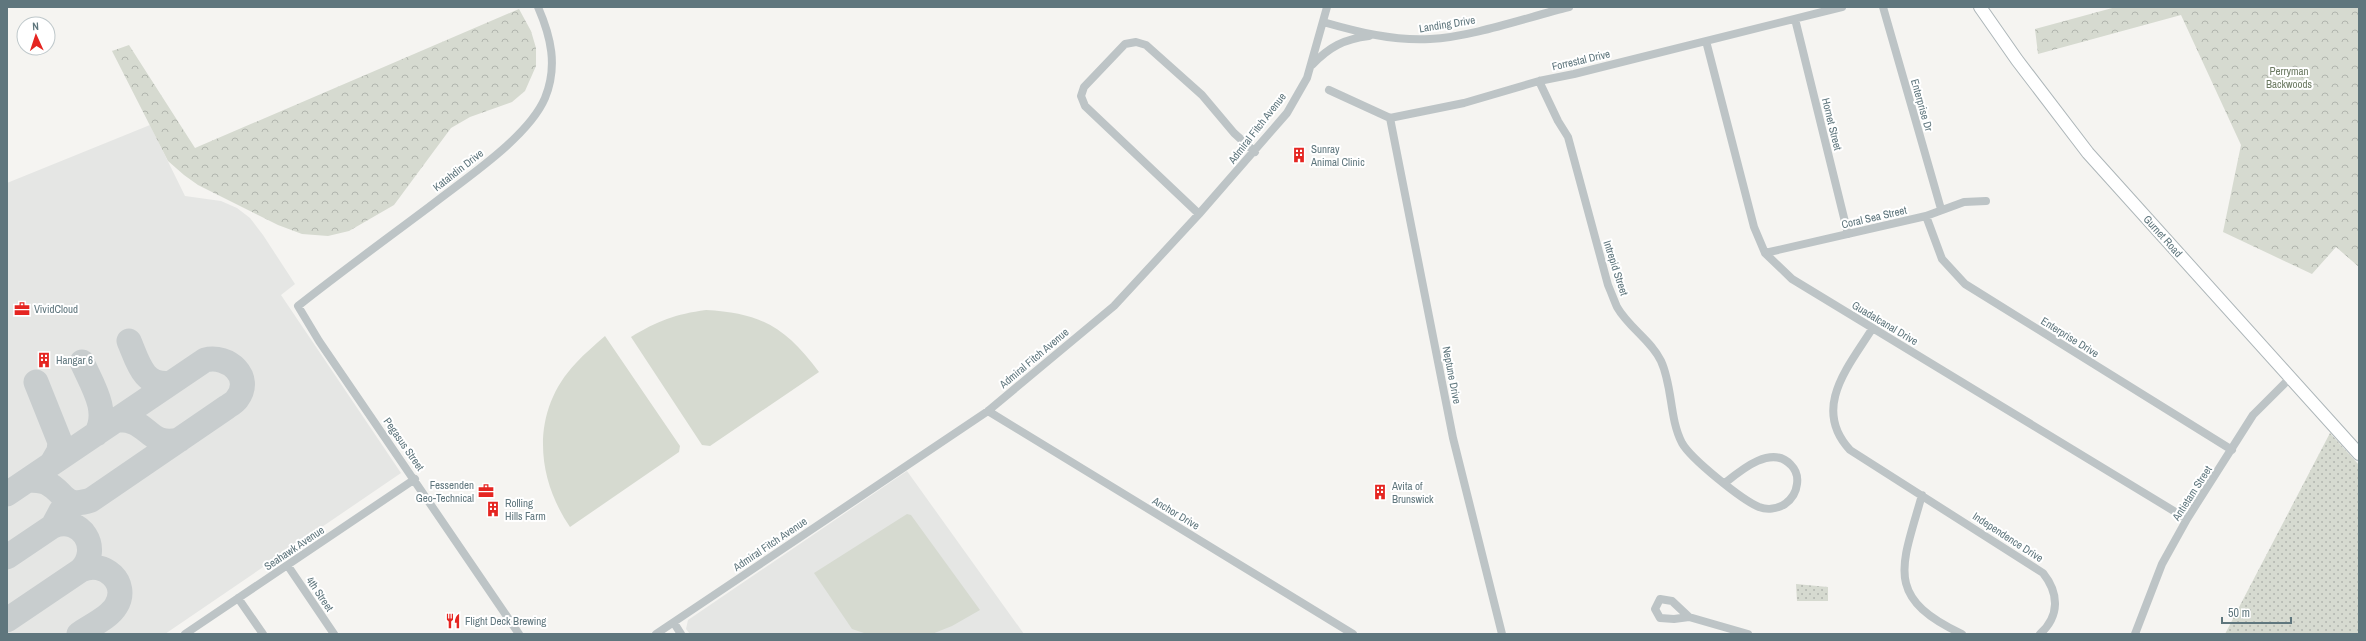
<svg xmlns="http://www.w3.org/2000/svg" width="2366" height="641" viewBox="0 0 2366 641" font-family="'Archivo Narrow',sans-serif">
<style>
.built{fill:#e5e6e4}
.grass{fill:url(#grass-dots)}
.forest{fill:url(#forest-crowns)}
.garden{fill:#d6dad0}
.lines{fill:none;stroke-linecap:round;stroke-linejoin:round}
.taxiway{stroke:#c8cdce;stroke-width:25}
.secondary-casing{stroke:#adb6b9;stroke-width:14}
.street{stroke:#bdc4c6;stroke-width:8}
.secondary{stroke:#fff;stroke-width:12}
.labels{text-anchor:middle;stroke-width:4;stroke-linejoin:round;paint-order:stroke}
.street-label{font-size:11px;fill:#5f767d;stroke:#fff}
.park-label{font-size:11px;fill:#6c7a62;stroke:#fff}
.poi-label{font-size:11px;fill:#5f767d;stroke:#fff;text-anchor:start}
</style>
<defs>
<pattern id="grass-dots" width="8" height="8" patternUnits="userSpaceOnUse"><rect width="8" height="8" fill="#d6dad0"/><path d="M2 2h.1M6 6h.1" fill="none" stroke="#b1b5ae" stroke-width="1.8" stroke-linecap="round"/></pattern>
<pattern id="forest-crowns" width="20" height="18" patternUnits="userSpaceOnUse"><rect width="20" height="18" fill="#d6dad0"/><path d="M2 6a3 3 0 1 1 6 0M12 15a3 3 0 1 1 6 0" fill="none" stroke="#b1b5ae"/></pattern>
</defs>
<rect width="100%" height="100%" fill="#f5f4f1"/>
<path class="built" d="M150 125 185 196 221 201 237 208 250 218 263 235 295 284 281 295 401 473 165 634H7V183Z
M907 471 1024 634H690L686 629 688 620Z"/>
<path class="grass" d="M2330 433 2359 465V634H2225Z
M1796 584 1828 587V601H1797Z"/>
<path class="forest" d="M2116 7H2359V267L2336 247 2312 274 2223 232 2241 145 2181 15 2038 54 2035 29Z
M519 9 531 31 536 48V66L525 91 512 102 470 117 451 128 394 205 349 231 328 236 302 234 278 225 198 185 184 175 168 161 112 51 129 45 195 148Z"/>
<path class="garden" d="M706 310C762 313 786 328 819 372L710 446 702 445 631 337C657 321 676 314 706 310Z
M605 336 680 446 679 452 570 527C535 476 531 410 576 363 585 353 595 345 605 336Z
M907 514 911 515 980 610 952 626 932 634H867L852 629 814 573Z"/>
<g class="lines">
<path class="taxiway" d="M129 341C138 362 143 387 171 383
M82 362C92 385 110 411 96 434
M36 382 60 442 59 451 52 463
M116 420C149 417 147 448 179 440
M7 494 205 360C228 354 254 377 237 399 235 402 230 405 227 407L91 500C63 509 66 493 47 483 41 480 34 480 28 480
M7 557 53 526 61 511
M7 620 81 570C102 548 81 515 53 526
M79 634C90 626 109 618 116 606 130 583 104 559 81 570"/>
<defs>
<path id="secondary" d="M1980 7 2017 60 2088 153 2359 454"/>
</defs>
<use href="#secondary" class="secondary-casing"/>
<path class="street" d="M1883 7 1941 209
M1795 19 1848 234
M1323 22C1358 32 1393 41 1430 39 1472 37 1528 17 1569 7
M1706 41 1754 227 1765 253 1792 279 2187 519
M1312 65C1329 47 1344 39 1369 36
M1539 81 1558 121 1568 137 1608 285C1611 292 1614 300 1617 307 1629 328 1651 340 1661 361 1673 387 1669 418 1682 443 1691 459 1742 500 1759 507 1767 510 1777 509 1785 504 1792 499 1796 493 1797 484 1798 477 1796 470 1791 465 1772 444 1741 470 1725 483
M1329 90 1390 118 1464 103 1539 81 1574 74 1842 7
M1390 118 1453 438 1502 634
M1199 214 1085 106 1081 96 1084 87 1125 44 1136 42 1146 45 1202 95 1234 133 1255 152
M1926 216 1942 259 1965 284 2232 450
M1765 253 1926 216 1964 202 1986 201
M1872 329C1849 366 1811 408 1850 450L2043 573C2059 593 2060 616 2040 634
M988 411 1353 634
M1922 495C1902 566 1883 597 1962 634
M288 566 334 634
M238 598 263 634
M1689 617 1672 601 1660 599 1655 609 1660 618 1674 619 1689 617 1748 634
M674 623 681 634
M185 634 415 479
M519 634 319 341 298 306C341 272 385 240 429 207 463 180 528 138 545 98 558 66 551 37 538 7
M656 634 988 411 1114 306 1199 214 1287 113 1307 78 1327 7
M2135 634 2162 564 2187 519 2253 415 2290 378"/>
<use href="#secondary" class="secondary"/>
</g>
<defs>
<symbol id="building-bare" viewBox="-9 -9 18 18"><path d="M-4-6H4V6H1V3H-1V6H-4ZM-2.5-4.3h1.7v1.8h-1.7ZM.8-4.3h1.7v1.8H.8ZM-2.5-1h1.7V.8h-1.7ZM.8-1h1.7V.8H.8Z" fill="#e52521" stroke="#fff" stroke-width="2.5" paint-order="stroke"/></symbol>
<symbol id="office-bare" viewBox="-9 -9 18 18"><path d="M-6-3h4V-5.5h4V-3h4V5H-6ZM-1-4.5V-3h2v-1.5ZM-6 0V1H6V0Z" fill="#e52521" stroke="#fff" stroke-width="2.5" paint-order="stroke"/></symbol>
<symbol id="restaurant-bare" viewBox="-9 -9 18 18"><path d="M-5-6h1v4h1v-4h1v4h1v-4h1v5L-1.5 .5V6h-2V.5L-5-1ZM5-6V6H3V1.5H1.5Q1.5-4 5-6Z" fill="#e52521" stroke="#fff" stroke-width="2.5" paint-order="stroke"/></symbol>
</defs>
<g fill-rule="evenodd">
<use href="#building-bare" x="1288" y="144" width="22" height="22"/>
<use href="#office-bare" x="11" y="298" width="22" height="22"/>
<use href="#building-bare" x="33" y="349" width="22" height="22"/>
<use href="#office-bare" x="475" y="480" width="22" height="22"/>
<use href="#building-bare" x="1369" y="481" width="22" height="22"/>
<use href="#building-bare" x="482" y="498" width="22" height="22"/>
<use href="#restaurant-bare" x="442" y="610" width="22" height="22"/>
</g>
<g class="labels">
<g class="street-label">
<text transform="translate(1447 24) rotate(-9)" y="4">Landing Drive</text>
<text transform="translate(1581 60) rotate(-13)" y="4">Forrestal Drive</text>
<text transform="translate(1922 105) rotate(74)" y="4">Enterprise Dr</text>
<text transform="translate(1832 124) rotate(76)" y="4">Hornet Street</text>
<text transform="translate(1257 128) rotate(-52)" y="4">Admiral Fitch Avenue</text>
<text transform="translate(458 170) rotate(-38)" y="4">Katahdin Drive</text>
<text transform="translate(1874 217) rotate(-13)" y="4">Coral Sea Street</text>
<text transform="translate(2163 236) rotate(48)" y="4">Gurnet Road</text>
<text transform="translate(1616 268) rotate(72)" y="4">Intrepid Street</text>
<text transform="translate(1885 323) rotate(31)" y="4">Guadalcanal Drive</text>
<text transform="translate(2070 337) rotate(32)" y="4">Enterprise Drive</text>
<text transform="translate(1034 358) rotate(-40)" y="4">Admiral Fitch Avenue</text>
<text transform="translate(1452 375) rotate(79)" y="4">Neptune Drive</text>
<text transform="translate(404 444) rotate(55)" y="4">Pegasus Street</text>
<text transform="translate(2192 493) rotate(-57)" y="4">Antietam Street</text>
<text transform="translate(1176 513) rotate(31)" y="4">Anchor Drive</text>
<text transform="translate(2008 537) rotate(33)" y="4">Independence Drive</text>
<text transform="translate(770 544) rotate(-34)" y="4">Admiral Fitch Avenue</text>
<text transform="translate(294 548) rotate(-34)" y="4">Seahawk Avenue</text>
<text transform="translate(320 594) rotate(56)" y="4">4th Street</text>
</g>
<g class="park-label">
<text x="2289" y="75">Perryman<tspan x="2289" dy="13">Backwoods</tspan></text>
</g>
<g class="poi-label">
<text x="1311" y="153">Sunray<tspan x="1311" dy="13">Animal Clinic</tspan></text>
<text x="34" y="313">VividCloud</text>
<text x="56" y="364">Hangar 6</text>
<text x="474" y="489" text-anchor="end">Fessenden<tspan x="474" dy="13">Geo-Technical</tspan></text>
<text x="1392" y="490">Avita of<tspan x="1392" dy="13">Brunswick</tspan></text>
<text x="505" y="507">Rolling<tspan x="505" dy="13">Hills Farm</tspan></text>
<text x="465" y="625">Flight Deck Brewing</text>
</g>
</g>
<rect width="2366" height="641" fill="none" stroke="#5f767d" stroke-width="16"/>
<g transform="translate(36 36) rotate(357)"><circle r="19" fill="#ffffff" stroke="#bfc8cb"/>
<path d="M0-3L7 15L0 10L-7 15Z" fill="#e52521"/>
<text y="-6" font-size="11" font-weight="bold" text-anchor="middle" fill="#5f767d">N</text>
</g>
<path d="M2222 617v6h69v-6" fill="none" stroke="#5f767d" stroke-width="2"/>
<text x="2228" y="617" font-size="12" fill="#5f767d" stroke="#ffffff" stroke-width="3" paint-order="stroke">50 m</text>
</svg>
